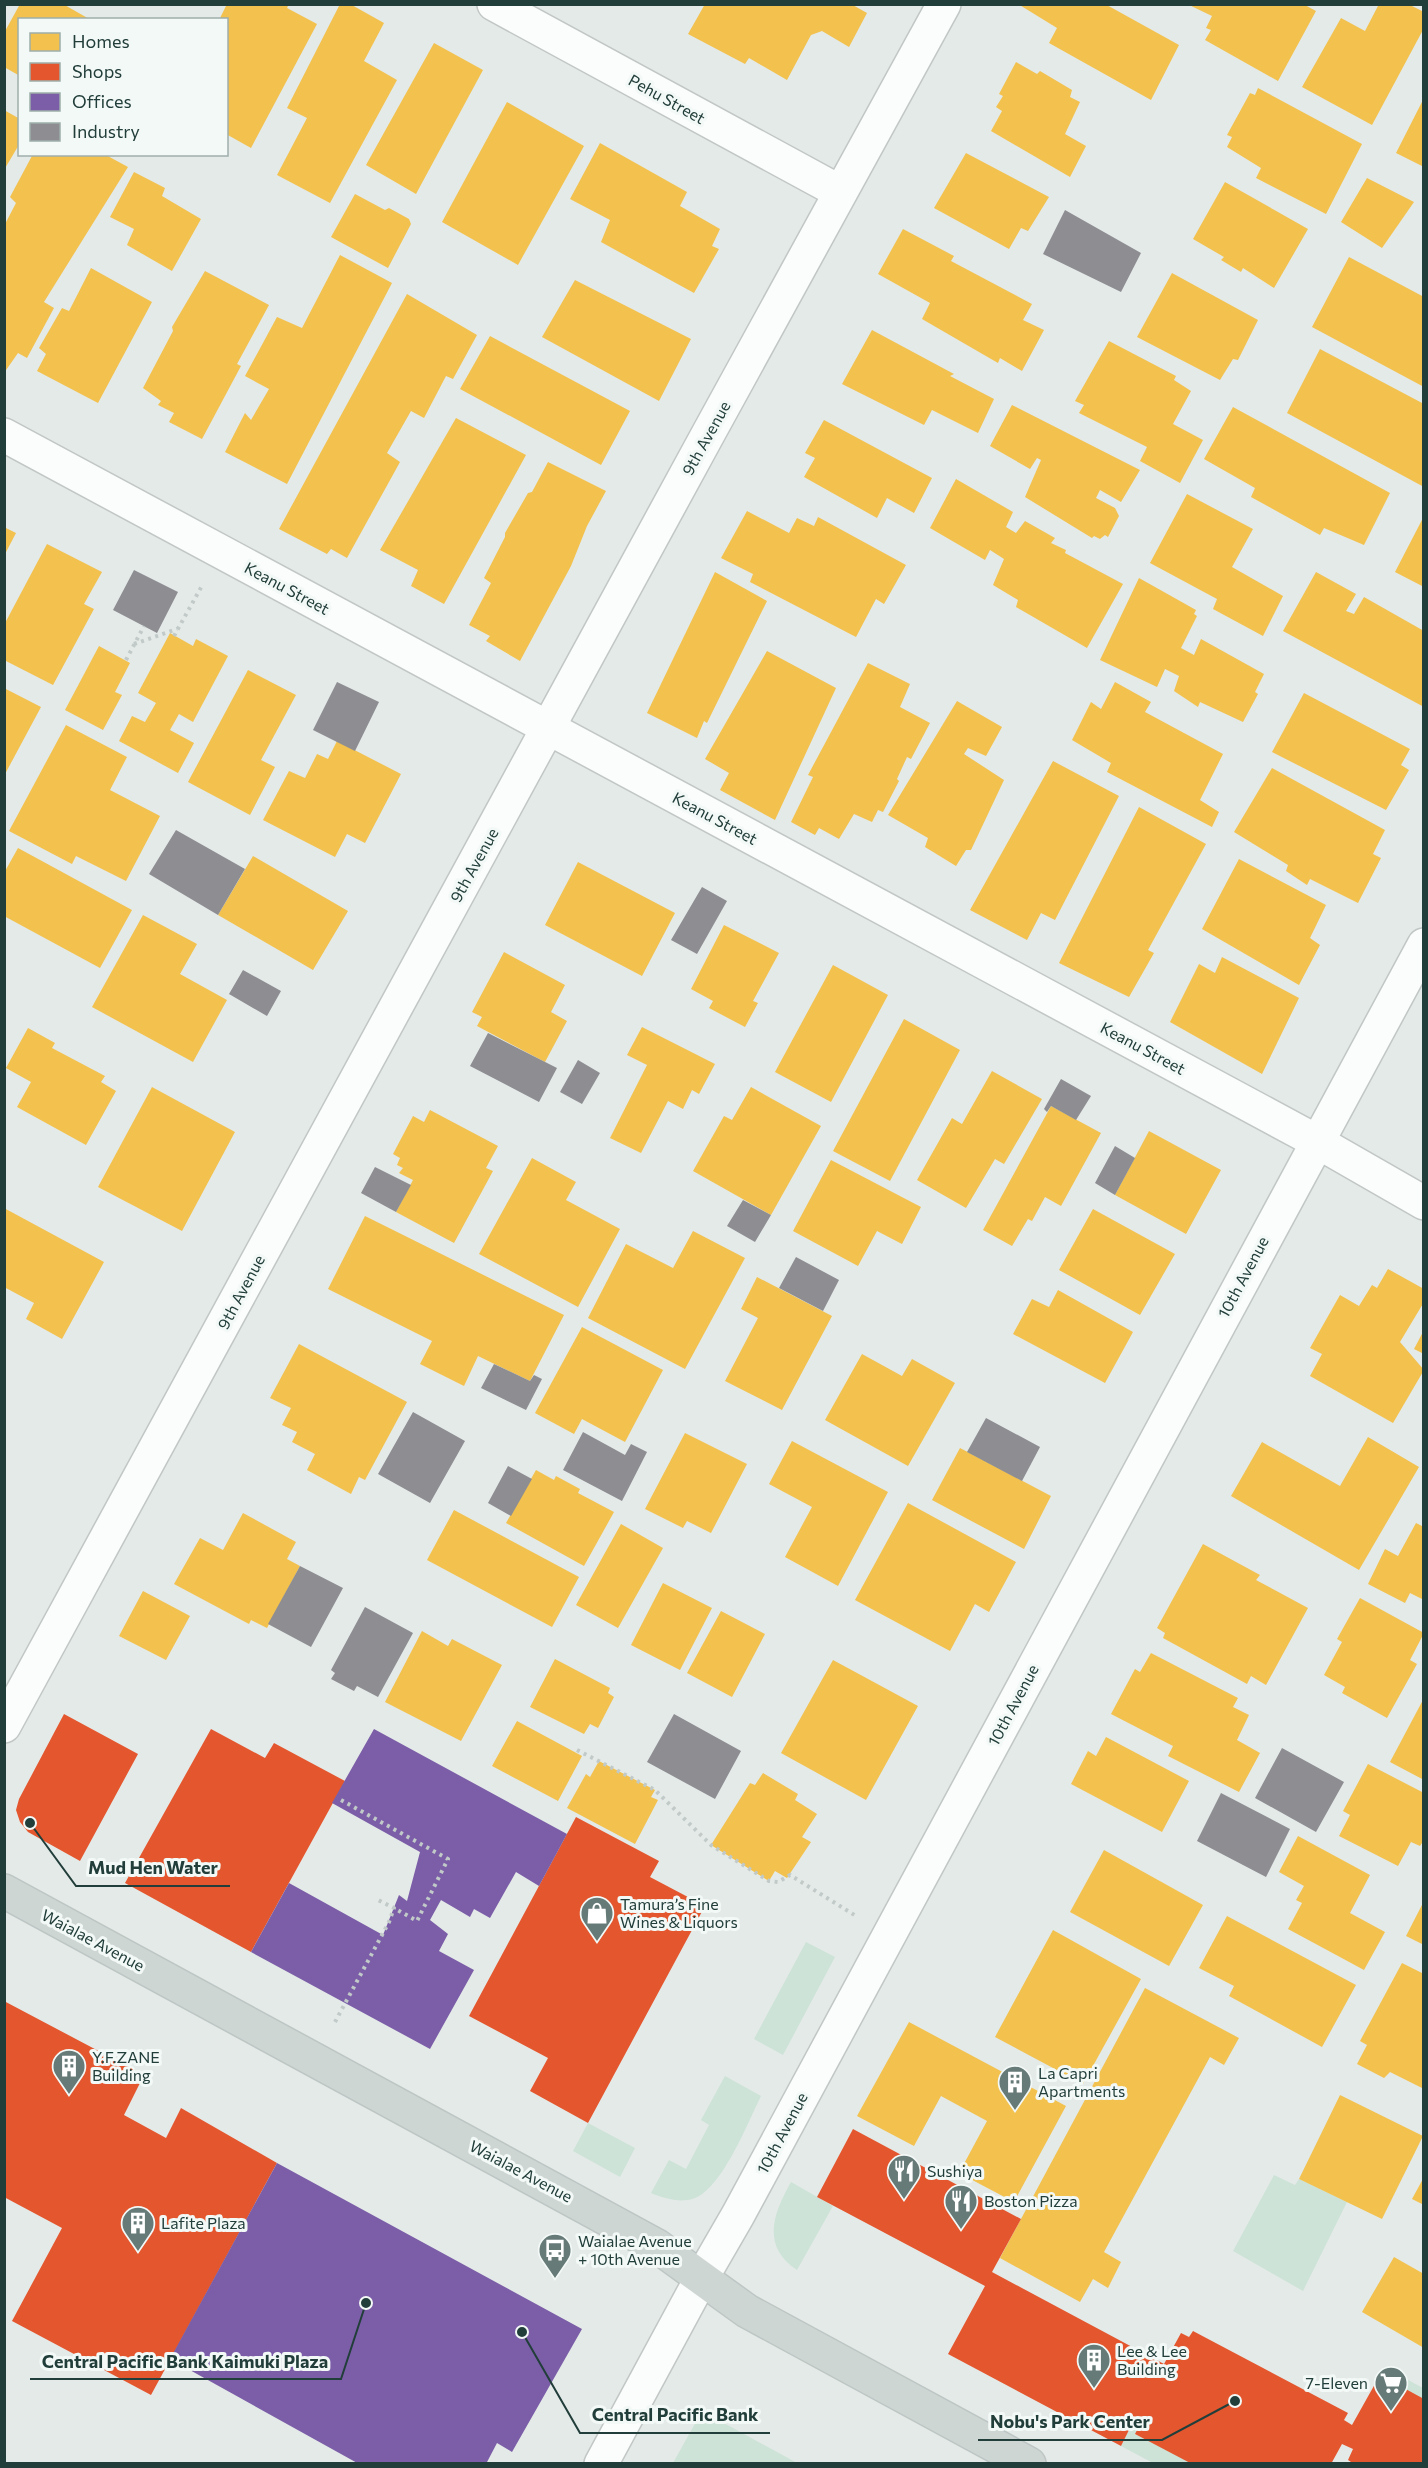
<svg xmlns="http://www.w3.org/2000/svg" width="1428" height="2468" viewBox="0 0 1428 2468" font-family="Commissioner,sans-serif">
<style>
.green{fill:#cde3d7}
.homes{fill:#f2c14e}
.shops{fill:#e4572e}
.offices{fill:#7b5ea7}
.industry{fill:#8d8d92}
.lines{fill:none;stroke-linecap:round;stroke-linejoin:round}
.street-casing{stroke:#c1c7c5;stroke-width:36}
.secondary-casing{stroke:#c0c7c5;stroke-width:36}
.primary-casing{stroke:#bdc6c4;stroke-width:36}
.path{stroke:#c1cac8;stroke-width:4;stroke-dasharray:3 4.5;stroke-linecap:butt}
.street{stroke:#fbfcfc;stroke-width:33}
.secondary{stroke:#fbfcfc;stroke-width:33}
.primary{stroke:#ced6d4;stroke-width:33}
.labels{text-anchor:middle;stroke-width:6;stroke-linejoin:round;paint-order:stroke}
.street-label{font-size:16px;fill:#223e3a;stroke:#f3f9f7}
.poi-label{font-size:16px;fill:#223e3a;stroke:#f3f9f7;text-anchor:start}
.leader{fill:none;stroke:#223e3a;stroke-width:2}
.callout-dot{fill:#223e3a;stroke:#f3f9f7;stroke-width:2}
.callout-label{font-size:18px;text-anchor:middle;font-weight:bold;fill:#223e3a;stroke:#f3f9f7;stroke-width:6;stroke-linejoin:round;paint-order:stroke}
</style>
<rect width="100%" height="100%" fill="#e4eae8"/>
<path class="green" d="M806 1942 835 1957 783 2055 754 2039Z
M725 2076 761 2096C748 2122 721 2192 692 2199 679 2203 663 2198 651 2193L669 2160 686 2169 709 2125 701 2120Z
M588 2123 635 2148 620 2177 573 2151Z
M1274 2175 1295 2185 1299 2179 1347 2202 1303 2291 1233 2251Z
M791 2182 833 2206 797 2270C761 2246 773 2214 791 2182Z
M1384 2367 1423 2388V2399L1380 2375Z
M702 2411 797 2463H673Z
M1133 2422 1139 2426 1135 2434 1192 2463H1153L1121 2446Z"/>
<path class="homes" d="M20 4H63L91 20H20V76L4 67V33Z
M227 4H289L287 8 317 24 251 148 226 134V20H219Z
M340 4H350L384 23 364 61 397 80 330 203 277 175 307 118 287 108Z
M705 4H755L758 6 759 4H851L867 13 849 47 822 31 811 35 787 80 749 58 745 64 688 34Z
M1018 4H1105L1179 45 1151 100 1049 43 1057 28Z
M1187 4H1303L1316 11 1278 81 1205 40 1211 30 1206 28 1212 16Z
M1379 4H1408L1424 12V28L1372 125 1302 87 1341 18 1365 31Z
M434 43 483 70 416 194 366 165Z
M1016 62 1037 74 1040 71 1072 90 1070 97 1080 102 1065 134 1086 146 1070 177 991 131 1002 111 996 107 1003 96 999 94Z
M1258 88 1362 144 1326 214 1256 178 1261 168 1227 147 1232 137 1227 135 1250 93 1255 95Z
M1424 98V167L1396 153Z
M507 102 584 146 518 265 442 222Z
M4 110 20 119V143L4 170Z
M600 143 687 192 680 206 720 229 712 246 719 249 694 293 601 242 610 220 570 199Z
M966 153 1049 197 1028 231 1021 228 1009 249 934 208Z
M33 154H104L128 167 44 302 54 308 27 358 18 353 4 373V226L16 203 10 197Z
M134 172 165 188 162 196 201 219 172 271 127 245 134 229 110 217Z
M1367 178 1414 202 1382 248 1341 222Z
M1225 182 1308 229 1274 288 1243 268 1241 272 1221 260 1224 257 1193 239Z
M355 194 385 210 389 208 409 219 411 224 388 268 331 237Z
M903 229 954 256 951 261 1032 304 1023 320 1044 330 1022 371 1000 358 998 363 922 319 930 303 878 274Z
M340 255 392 283 287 484 225 452 245 413 251 420 269 389 245 376 277 317 302 328Z
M1349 257 1424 297V387L1312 327Z
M91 268 152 302 98 403 37 371 46 354 39 348 62 308 69 311Z
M205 271 269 305 237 364 241 366 202 439 169 422 174 413 158 405 161 401 143 388 173 331 172 327Z
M1172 273 1258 320 1238 360 1233 359 1220 380 1137 337Z
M575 280 691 339 659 401 542 337Z
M407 294 477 335 453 379 446 376 424 418 411 411 387 453 400 462 347 558 331 549 327 554 279 529Z
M872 330 954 374 950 376 994 399 978 433 932 410 924 425 842 384Z
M490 336 630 411 601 465 460 389Z
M1109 341 1176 376 1174 380 1191 391 1173 424 1203 440 1180 483 1140 461 1147 447 1079 413 1084 405 1075 401Z
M1320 349 1424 404V487L1287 413Z
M1012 405 1140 470 1121 502 1100 490 1096 498 1115 508 1119 516 1108 537 1105 535 1100 539 1094 536 1092 538 1025 497 1041 460 1037 458 1030 469 990 446Z
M1233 407 1390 493 1364 545 1324 528 1320 535 1251 497 1255 488 1204 459Z
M456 418 526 455 444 604 411 586 418 570 380 550Z
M824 420 932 478 914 513 887 498 877 518 804 477 815 458 805 453Z
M548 462 606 491 587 526 571 566 520 661 486 641 490 636 469 625 491 583 484 578 505 537V533L528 493 532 492Z
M956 479 1013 512 1006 527 1016 533 1025 521 1055 538 1051 543 1066 550 1065 553 1123 584 1087 648 1016 607 1018 600 993 585 1004 559 990 550 985 560 930 528Z
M1187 494 1253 529 1232 567 1283 596 1263 636 1213 609 1217 599 1150 563Z
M747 511 789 533 797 518 814 526 818 517 906 565 884 604 876 599 856 637 750 582 753 574 721 558Z
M1424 516V587L1395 572Z
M4 527 16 533 4 556Z
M47 544 102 572 84 604 94 609 53 685 4 660V625Z
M715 572 767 601 707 723 704 721 697 738 647 713Z
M1316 572 1356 594 1346 611 1354 614 1364 597 1424 631V707L1283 631Z
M1139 578 1196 610 1194 614 1197 616 1181 648 1194 655 1201 639 1264 674 1255 692 1258 694 1243 722 1200 702 1198 707 1174 691 1179 676 1165 669 1157 687 1100 660Z
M170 633 193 646 196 639 228 656 193 722 179 714 170 730 194 743 178 773 119 741 132 716 145 722 156 703 138 693Z
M99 646 130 663 115 692 122 695 103 730 65 710Z
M767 651 836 688 775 820 720 790 729 773 705 759Z
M868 663 910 684 900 707 930 723 911 759 907 757 897 779 899 781 883 812 878 810 872 822 854 814 839 839 819 828 815 835 791 822 813 777 808 775Z
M248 670 296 695 261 760 275 767 250 815 188 782Z
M1115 682 1151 702 1145 712 1223 754 1200 800 1219 812 1212 827 1107 772 1111 763 1072 740 1091 702 1101 709Z
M4 688 41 707 4 776Z
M1304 693 1410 749 1401 765 1409 770 1386 810 1272 752Z
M957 701 1002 727 986 756 968 748 964 754 1004 780 971 850H966L956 866 925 847 928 838 888 815Z
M66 725 127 757 110 790 160 816 126 881 76 856 72 864 9 831Z
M337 741 401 774 365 843 347 834 335 857 263 820 289 771 305 778 317 754 328 759Z
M1053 761 1119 796 1055 920 1041 913 1027 940 970 910Z
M1272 768 1385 830 1373 854 1381 858 1358 903 1310 879 1307 885 1286 871 1288 865 1234 832Z
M1139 807 1206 844 1148 950 1154 953 1129 997 1059 963Z
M18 848 132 910 100 968 4 916V873Z
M253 856 348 911 313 970 218 915Z
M1239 859 1326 905 1310 938 1320 945 1299 985 1202 929Z
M578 862 675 913 642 976 545 925Z
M143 915 197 944 180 974 227 1000 193 1062 92 1007Z
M724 925 779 953 753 1001 758 1003 745 1027 709 1008 713 1001 691 989Z
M504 952 565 985 551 1012 567 1021 545 1062 477 1026 482 1017 472 1012Z
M1222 957 1299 998 1262 1074 1170 1022 1199 964 1215 973Z
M833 965 888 995 831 1102 775 1072Z
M904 1019 960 1050 890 1181 833 1151Z
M642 1027 715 1064 699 1094 692 1090 683 1109 668 1101 641 1153 610 1138 647 1065 627 1055Z
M28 1028 55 1043 52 1048 105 1076 101 1082 116 1091 86 1145 17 1107 31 1082 6 1068Z
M992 1071 1042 1099 1004 1164 995 1159 966 1208 917 1180 952 1118 962 1124Z
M152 1087 235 1132 182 1231 98 1187Z
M751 1087 821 1126 771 1215 693 1171 724 1116 732 1120Z
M1051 1106 1101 1133 1061 1206 1045 1197 1032 1221 1028 1219 1012 1246 983 1230Z
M430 1110 498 1146 486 1168 493 1171 454 1243 396 1212 413 1180 399 1173 403 1168 397 1165 400 1158 393 1154 413 1116 424 1122Z
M1149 1131 1221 1170 1186 1234 1115 1195Z
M532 1158 576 1182 566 1200 620 1229 578 1307 479 1254Z
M831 1160 921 1207 902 1244 877 1231 858 1266 793 1231Z
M4 1208 104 1262 62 1339 26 1319 34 1303 4 1287Z
M1093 1209 1175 1254 1140 1315 1059 1270Z
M365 1216 564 1315 530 1381 478 1356 464 1386 420 1364 432 1341 328 1289Z
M693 1231 745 1258 685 1369 588 1318 626 1244 673 1268Z
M1388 1269 1424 1289V1302L1400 1342 1424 1370 1393 1423 1310 1376 1322 1354 1310 1348 1340 1295 1359 1306 1372 1285 1377 1288Z
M757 1277 832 1316 782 1410 725 1381 758 1318 741 1309Z
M1058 1290 1133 1332 1105 1383 1013 1334 1032 1299 1049 1307Z
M582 1327 663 1370 625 1442 582 1419 574 1434 535 1413Z
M1424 1330V1354L1414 1349Z
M299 1344 407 1402 365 1480 359 1477 351 1494 307 1470 315 1454 292 1442 297 1432 282 1425 291 1408 270 1398Z
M862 1354 902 1376 912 1359 955 1383 908 1466 825 1420Z
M685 1433 747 1464 711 1533 687 1521 683 1528 645 1509Z
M1368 1437 1419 1467 1359 1570 1231 1496 1262 1442 1340 1486Z
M792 1441 888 1492 838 1586 785 1557 812 1507 769 1484Z
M960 1448 1051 1496 1024 1549 932 1500Z
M536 1470 554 1480 556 1476 580 1489 578 1493 614 1512 584 1566 506 1523Z
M908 1503 1016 1562 989 1612 975 1604 950 1651 855 1600Z
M454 1510 579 1577 552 1627 427 1560Z
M243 1513 296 1542 287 1559 300 1566 267 1628 251 1620 249 1624 174 1584 200 1538 223 1550Z
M1416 1523 1424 1527V1600L1410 1593 1405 1603 1368 1584 1385 1549 1398 1556Z
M621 1524 663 1548 618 1628 576 1605Z
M1203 1544 1260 1575 1256 1580 1308 1608 1266 1685 1251 1676 1247 1684 1163 1638 1165 1633 1157 1628Z
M663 1583 712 1608 680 1670 631 1645Z
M143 1591 190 1616 166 1660 119 1636Z
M1360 1598 1424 1633 1410 1660 1417 1664 1387 1718 1342 1693 1345 1687 1324 1675 1342 1642 1337 1639Z
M721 1611 765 1634 732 1697 687 1673Z
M422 1631 448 1646 452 1639 502 1665 461 1741 385 1702Z
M1151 1653 1238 1698 1233 1707 1249 1715 1237 1740 1260 1753 1239 1792 1168 1756 1173 1746 1111 1714 1135 1669 1140 1672Z
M555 1659 610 1688 608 1693 614 1697 598 1728 590 1724 584 1734 530 1707Z
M833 1660 918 1706 866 1800 781 1753Z
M1424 1698V1780L1390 1762Z
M517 1721 582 1756 558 1801 492 1766Z
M1106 1737 1189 1781 1162 1832 1071 1784 1088 1751 1096 1756Z
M599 1761 655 1790 651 1797 658 1800 635 1844 567 1808 586 1774 590 1777Z
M1368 1764 1424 1793V1840L1420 1846 1411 1842 1398 1866 1339 1836 1350 1815 1343 1811Z
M763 1773 798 1794 795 1800 817 1814 802 1837 811 1842 787 1878 775 1871 769 1881 711 1845 750 1783 755 1785Z
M1298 1836 1370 1875 1350 1913 1385 1932 1364 1970 1288 1929 1302 1903 1296 1900 1304 1886 1279 1872Z
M1104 1850 1203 1905 1169 1966 1070 1912Z
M1424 1901V1945L1406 1936Z
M1227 1916 1356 1985 1322 2047 1229 1996 1234 1986 1199 1968Z
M1053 1930 1141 1979 1083 2084 995 2037Z
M1402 1963 1424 1974V2089L1390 2072 1384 2078 1357 2064 1367 2045 1360 2041Z
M1145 1988 1239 2038 1224 2065 1210 2057 1104 2252 1121 2262 1108 2288 1093 2279 1080 2302 1000 2258Z
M909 2022 1066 2106 1014 2202 959 2173 987 2121 941 2096 914 2146 857 2116Z
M1340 2095 1423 2136 1382 2219 1299 2179Z
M1424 2177V2205L1412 2199Z
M1394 2257 1424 2274V2348L1362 2312Z"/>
<path class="shops" d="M64 1714 138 1754 80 1861 28 1832 20 1822 16 1810 19 1799Z
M211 1729 265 1758 274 1743 345 1781 251 1952 125 1883Z
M576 1817 659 1861 650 1877 705 1906 588 2123 530 2091 548 2058 469 2016Z
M4 2001 144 2075 124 2115 166 2138 181 2108 277 2163 151 2395 12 2321 62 2228 4 2197Z
M853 2129 1021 2219 992 2272 1164 2364 1181 2333 1189 2337 1193 2331 1348 2413 1344 2420 1352 2425 1380 2375 1424 2399V2464H1354L1348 2460 1353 2449 1342 2444 1331 2464H1192L1135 2434 1139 2426 1133 2422 1121 2446 948 2354 985 2286 817 2197Z"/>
<path class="offices" d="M374 1729 567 1834 539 1886 516 1872 490 1918 474 1909 470 1917 441 1900 430 1920 448 1934 439 1951 474 1970 430 2049 251 1952 289 1883 383 1935 399 1895 407 1901 420 1852 332 1803Z
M277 2163 582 2329 512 2452 497 2443 486 2464H359L170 2359Z"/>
<path class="industry" d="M1065 210 1141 253 1121 292 1043 254Z
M134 570 178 592 157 633 113 610Z
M337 682 379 702 355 751 313 730Z
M176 830 245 869 218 915 149 874Z
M702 887 727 901 697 954 671 940Z
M243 970 281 991 267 1016 229 994Z
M488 1033 557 1068 539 1102 470 1066Z
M578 1060 600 1073 582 1104 560 1092Z
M1061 1079 1091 1096 1076 1120 1051 1106 1047 1112 1044 1109Z
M1115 1146 1135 1158 1115 1195 1095 1183Z
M375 1167 411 1185 396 1212 361 1193Z
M743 1200 771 1215 755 1242 727 1226Z
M796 1257 839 1280 823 1311 779 1288Z
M494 1364 530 1381 534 1375 542 1379 526 1410 481 1388Z
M413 1412 465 1441 430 1503 378 1474Z
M986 1418 1040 1447 1022 1481 967 1452Z
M583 1432 625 1455 631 1444 647 1452 622 1501 563 1470Z
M508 1466 532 1479 511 1516 488 1503Z
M300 1566 343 1588 311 1647 268 1624Z
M365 1607 413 1633 378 1697 357 1686 354 1691 331 1679 335 1673 331 1670Z
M674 1714 741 1751 715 1799 647 1762Z
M1282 1748 1344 1782 1316 1832 1255 1798Z
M1221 1793 1290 1829 1266 1877 1197 1841Z"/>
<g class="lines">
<defs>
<path id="street" d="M494 4 840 192
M4 435 1316 1141 1424 1203
M4 1726 707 436 944 4
M601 2464 701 2279"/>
<path id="secondary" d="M701 2279 738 2215 1424 945"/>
<path id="primary" d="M4 1891 657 2246 747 2311 1029 2464"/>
</defs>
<use href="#street" class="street-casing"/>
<use href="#secondary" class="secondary-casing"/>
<use href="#primary" class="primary-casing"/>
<path class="path" d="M174 636 203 584
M134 644 177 629
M126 660 144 626
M577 1750 655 1790 711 1845 769 1881 778 1882 790 1875 856 1916
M341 1800 448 1859 417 1921 394 1908
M335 2022 389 1922 394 1908 378 1900"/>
<use href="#street" class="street"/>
<use href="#secondary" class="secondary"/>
<use href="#primary" class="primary"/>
</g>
<defs>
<symbol id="shop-pin" viewBox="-11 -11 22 30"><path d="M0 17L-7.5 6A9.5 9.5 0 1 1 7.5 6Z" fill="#667a77" stroke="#f3f9f7"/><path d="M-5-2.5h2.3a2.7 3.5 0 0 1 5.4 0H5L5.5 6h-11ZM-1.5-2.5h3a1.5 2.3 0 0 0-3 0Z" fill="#fff"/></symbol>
<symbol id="building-pin" viewBox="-11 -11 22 30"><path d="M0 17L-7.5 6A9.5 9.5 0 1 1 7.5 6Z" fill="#667a77" stroke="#f3f9f7"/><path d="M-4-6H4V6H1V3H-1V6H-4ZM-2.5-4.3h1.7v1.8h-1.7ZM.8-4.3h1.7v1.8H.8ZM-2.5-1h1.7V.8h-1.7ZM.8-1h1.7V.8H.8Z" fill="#fff"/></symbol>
<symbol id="restaurant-pin" viewBox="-11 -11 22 30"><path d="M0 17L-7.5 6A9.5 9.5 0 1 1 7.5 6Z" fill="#667a77" stroke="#f3f9f7"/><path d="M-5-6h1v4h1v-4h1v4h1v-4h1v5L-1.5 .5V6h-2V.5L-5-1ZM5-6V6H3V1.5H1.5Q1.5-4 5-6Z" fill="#fff"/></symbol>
<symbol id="bus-pin" viewBox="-11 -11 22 30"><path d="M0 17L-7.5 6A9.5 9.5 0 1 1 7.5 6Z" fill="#667a77" stroke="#f3f9f7"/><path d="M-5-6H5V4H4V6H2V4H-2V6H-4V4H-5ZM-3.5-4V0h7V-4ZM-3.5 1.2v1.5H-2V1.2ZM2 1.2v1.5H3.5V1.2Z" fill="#fff"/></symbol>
<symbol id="supermarket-pin" viewBox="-11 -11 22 30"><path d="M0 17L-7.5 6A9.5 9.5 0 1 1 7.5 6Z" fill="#667a77" stroke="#f3f9f7"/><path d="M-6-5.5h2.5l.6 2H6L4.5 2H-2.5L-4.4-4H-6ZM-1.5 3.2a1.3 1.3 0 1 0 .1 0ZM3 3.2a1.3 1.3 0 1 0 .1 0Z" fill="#fff"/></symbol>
</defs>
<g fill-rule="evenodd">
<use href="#shop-pin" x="578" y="1894" width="38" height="52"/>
<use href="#building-pin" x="50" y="2047" width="38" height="52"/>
<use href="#building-pin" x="996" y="2063" width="38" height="52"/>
<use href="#restaurant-pin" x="885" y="2152" width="38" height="52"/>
<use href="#restaurant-pin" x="942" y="2182" width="38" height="52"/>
<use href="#building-pin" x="119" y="2204" width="38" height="52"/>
<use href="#bus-pin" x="536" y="2231" width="38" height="52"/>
<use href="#building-pin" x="1075" y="2341" width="38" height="52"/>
<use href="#supermarket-pin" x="1372" y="2364" width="38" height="52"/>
</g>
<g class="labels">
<g class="street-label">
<text transform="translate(667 99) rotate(29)" y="6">Pehu Street</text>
<text transform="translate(706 438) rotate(-61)" y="6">9th Avenue</text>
<text transform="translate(287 588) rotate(28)" y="6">Keanu Street</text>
<text transform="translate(715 818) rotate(28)" y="6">Keanu Street</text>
<text transform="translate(474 865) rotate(-61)" y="6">9th Avenue</text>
<text transform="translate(1143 1048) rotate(28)" y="6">Keanu Street</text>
<text transform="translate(1243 1277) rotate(-62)" y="6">10th Avenue</text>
<text transform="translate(241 1292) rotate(-62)" y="6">9th Avenue</text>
<text transform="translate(1013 1705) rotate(-62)" y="6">10th Avenue</text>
<text transform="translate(93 1940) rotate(28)" y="6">Waialae Avenue</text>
<text transform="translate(782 2133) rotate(-62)" y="6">10th Avenue</text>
<text transform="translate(521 2171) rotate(28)" y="6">Waialae Avenue</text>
</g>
<g class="poi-label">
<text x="620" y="1910">Tamura’s Fine<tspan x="620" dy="18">Wines &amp; Liquors</tspan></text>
<text x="92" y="2063">Y.F.ZANE<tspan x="92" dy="18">Building</tspan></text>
<text x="1038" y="2079">La Capri<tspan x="1038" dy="18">Apartments</tspan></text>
<text x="927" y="2177">Sushiya</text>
<text x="984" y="2207">Boston Pizza</text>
<text x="161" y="2229">Lafite Plaza</text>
<text x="578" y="2247">Waialae Avenue<tspan x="578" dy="18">+ 10th Avenue</tspan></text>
<text x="1117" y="2357">Lee &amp; Lee<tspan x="1117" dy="18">Building</tspan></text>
<text x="1368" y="2389" text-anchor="end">7-Eleven</text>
</g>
</g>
<path class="leader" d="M30 1823L76 1886H230M366 2303L341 2379H30M522 2332L580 2433H770M1235 2401L1162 2440H978"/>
<g class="callout-dot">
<circle cx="30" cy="1823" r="6"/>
<circle cx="366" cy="2303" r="6"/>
<circle cx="522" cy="2332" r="6"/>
<circle cx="1235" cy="2401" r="6"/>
</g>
<g class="callout-label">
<text x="153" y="1874">Mud Hen Water</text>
<text x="185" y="2368">Central Pacific Bank Kaimuki Plaza</text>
<text x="675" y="2421">Central Pacific Bank</text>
<text x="1070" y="2428">Nobu's Park Center</text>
</g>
<rect width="1428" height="2468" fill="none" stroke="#223e3a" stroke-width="12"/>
<rect x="18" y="18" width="210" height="138" fill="#f3f9f7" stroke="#9faeab" stroke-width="1.5"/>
<rect x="30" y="33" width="30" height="18" fill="#f2c14e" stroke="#9faeab" stroke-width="1.5"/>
<text x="72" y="48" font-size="18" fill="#223e3a">Homes</text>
<rect x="30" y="63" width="30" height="18" fill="#e4572e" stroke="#9faeab" stroke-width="1.5"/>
<text x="72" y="78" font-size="18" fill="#223e3a">Shops</text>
<rect x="30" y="93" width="30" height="18" fill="#7b5ea7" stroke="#9faeab" stroke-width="1.5"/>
<text x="72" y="108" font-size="18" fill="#223e3a">Offices</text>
<rect x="30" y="123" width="30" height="18" fill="#8d8d92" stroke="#9faeab" stroke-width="1.5"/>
<text x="72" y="138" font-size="18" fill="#223e3a">Industry</text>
</svg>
